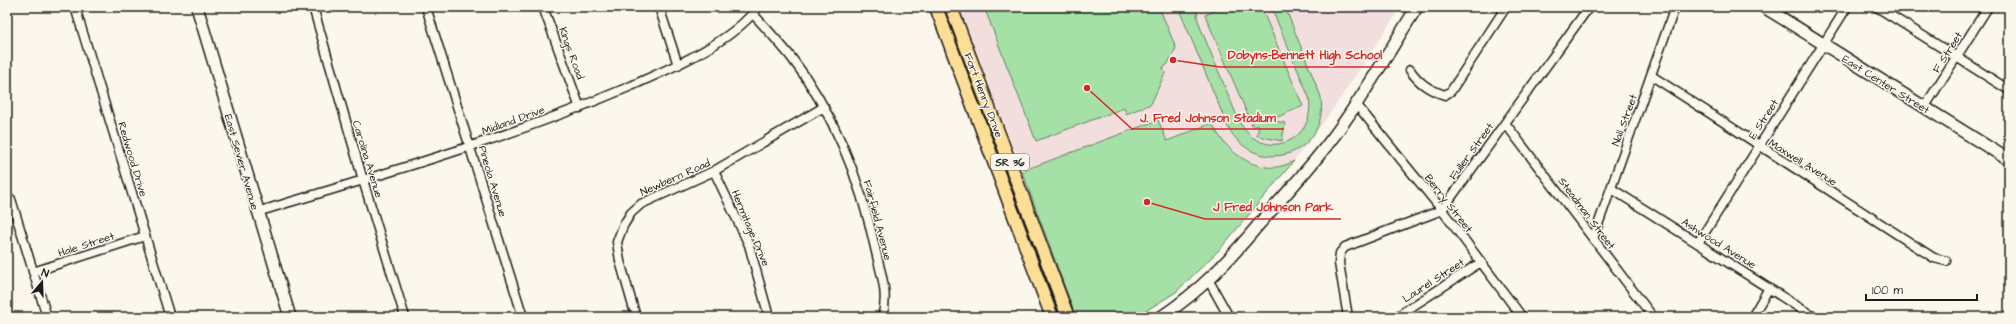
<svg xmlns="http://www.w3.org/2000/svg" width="2016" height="324" viewBox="0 0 2016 324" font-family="'Architects Daughter',sans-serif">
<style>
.built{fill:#f2dfdd}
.green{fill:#a5e1a7;stroke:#607e62}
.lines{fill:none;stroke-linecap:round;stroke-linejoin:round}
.street-casing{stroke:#1c1c1c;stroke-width:11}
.secondary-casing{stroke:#1c1c1c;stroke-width:14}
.primary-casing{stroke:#1c1c1c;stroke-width:15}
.street{stroke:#fbf7ec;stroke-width:8}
.secondary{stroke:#fbf7ec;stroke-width:11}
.primary{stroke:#fdde96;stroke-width:12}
.labels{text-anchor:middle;stroke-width:3;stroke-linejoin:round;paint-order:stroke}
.shield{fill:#fbf7ec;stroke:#5f5e5a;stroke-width:1}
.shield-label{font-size:10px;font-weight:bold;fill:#1c1c1c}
.street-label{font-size:11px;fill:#1c1c1c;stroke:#fbf7ec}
.leader{fill:none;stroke:#d62828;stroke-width:1.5}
.callout-dot{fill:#d62828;stroke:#fbf7ec;stroke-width:1.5}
.callout-label{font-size:12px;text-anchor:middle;font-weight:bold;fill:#d62828;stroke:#fbf7ec;stroke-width:3;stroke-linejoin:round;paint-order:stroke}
</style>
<rect width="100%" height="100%" fill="#fbf7ec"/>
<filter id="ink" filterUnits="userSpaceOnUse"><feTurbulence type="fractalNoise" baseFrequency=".025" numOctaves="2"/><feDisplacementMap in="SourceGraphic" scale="8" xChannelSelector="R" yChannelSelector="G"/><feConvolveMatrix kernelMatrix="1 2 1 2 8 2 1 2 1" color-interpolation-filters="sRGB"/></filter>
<g filter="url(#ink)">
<path class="built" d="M959 7H1401L1331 112 1294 161 1291 164 1281 167 1271 168 1246 161 1234 153 1225 144 1216 133 1212 123 1167 141 1158 120 1022 171Z"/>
<path class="green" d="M984 7H1159L1176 48 1167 65 1163 67 1165 73 1151 104 1126 114 1124 108 1036 141Z
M1178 7H1198L1197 17 1201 29 1239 121C1261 163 1317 144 1309 97L1271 7H1285L1321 97C1329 156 1256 179 1228 127Z
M1224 7H1261L1303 106 1271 120 1285 123 1282 141 1257 136 1259 125 1253 127 1205 15Z
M1158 120 1167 141 1212 123C1225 153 1262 180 1294 161L1220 249 1176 292 1136 317H1076L1022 171Z"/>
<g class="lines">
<defs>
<path id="street" d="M75 7 170 317
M313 7 363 180 405 317
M426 7 523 317
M543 7 580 108
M659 7 678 65
M1877 7 2009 90
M753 14C766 28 779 42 791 57 835 114 861 182 876 252 881 274 889 295 882 317
M1410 70C1419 83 1429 90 1445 95L1451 91 1506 7
M1652 76 1934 258 1946 261
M1356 104 1442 210 1522 317
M1924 108 1988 7
M1505 123 1653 317
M714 171 749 245 769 317
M1612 189 1814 317
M11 199 47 317
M257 212C383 174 510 138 631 86 671 68 731 43 758 7
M1593 239 1675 7
M1698 243 1847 7
M33 272 145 236
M1209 281 1229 317
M636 317 620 261 617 242 623 226 631 213 641 204 714 171 824 107
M1348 317 1339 263 1340 253 1345 247 1442 210 1589 7
M1396 317 1481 262
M1752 317 1769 288"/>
<path id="secondary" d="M197 7 290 317
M1764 7 2009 160
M1161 317C1202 290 1229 260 1260 223 1284 196 1309 169 1331 140 1363 98 1389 51 1417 7"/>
<path id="primary" d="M936 7 1052 317
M951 7 1068 317"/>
</defs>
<use href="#street" class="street-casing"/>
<use href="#secondary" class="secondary-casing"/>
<use href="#primary" class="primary-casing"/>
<use href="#street" class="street"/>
<use href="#secondary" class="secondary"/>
<use href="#primary" class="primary"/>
</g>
</g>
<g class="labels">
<rect class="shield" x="991" y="154" width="38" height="16" rx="3"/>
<g class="shield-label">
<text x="1010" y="166">SR 36</text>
</g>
<g class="street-label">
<text transform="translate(1947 52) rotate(-58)" y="4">F Street</text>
<text transform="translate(572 53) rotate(70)" y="4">Kings Road</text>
<text transform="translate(1886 84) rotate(32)" y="4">East Center Street</text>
<text transform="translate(984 95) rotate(69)" y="4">Fort Henry Drive</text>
<text transform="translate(1763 119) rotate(-57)" y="4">E Street</text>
<text transform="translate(513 120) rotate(-20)" y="4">Midland Drive</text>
<text transform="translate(1624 120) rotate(-70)" y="4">Nall Street</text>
<text transform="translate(1471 151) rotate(-54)" y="4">Fuller Street</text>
<text transform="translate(133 159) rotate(73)" y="4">Redwood Drive</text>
<text transform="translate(368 159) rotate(73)" y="4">Carolina Avenue</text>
<text transform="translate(242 162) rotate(74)" y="4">East Sevier Avenue</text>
<text transform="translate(1803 162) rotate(32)" y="4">Maxwell Avenue</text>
<text transform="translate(675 177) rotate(-24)" y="4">Newbern Road</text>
<text transform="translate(493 181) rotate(73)" y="4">Pineola Avenue</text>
<text transform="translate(1449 203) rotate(52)" y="4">Berry Street</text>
<text transform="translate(1587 213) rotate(53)" y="4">Steadman Street</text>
<text transform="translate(878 220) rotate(75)" y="4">Fairfield Avenue</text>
<text transform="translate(751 228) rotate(67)" y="4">Hermitage Drive</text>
<text transform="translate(1719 243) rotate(32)" y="4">Ashwood Avenue</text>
<text transform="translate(86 244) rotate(-18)" y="4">Hale Street</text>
<text transform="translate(1433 280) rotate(-33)" y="4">Laurel Street</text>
</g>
</g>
<path class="leader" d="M1173 60L1220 67H1390M1087 88L1132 129H1284M1147 202L1205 219H1341"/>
<g class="callout-dot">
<circle cx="1173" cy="60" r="4"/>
<circle cx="1087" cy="88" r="4"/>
<circle cx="1147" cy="202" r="4"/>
</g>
<g class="callout-label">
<text x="1305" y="59">Dobyns-Bennett High School</text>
<text x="1208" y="122">J. Fred Johnson Stadium</text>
<text x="1273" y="211">J Fred Johnson Park</text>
</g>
<rect width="2016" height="324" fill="none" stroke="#fbf7ec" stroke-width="24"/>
<rect x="12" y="12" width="1992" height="300" fill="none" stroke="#1c1c1c" stroke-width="1.5" filter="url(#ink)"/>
<g transform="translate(42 282) rotate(19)" stroke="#fbf7ec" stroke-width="3" paint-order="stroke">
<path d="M0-3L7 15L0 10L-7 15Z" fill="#1c1c1c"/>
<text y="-6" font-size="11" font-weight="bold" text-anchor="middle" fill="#1c1c1c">N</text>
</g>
<path d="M1866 294v6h111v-6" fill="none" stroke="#1c1c1c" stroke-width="2"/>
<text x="1872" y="294" font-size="12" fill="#1c1c1c" stroke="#fbf7ec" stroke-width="3" paint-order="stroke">100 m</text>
</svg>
